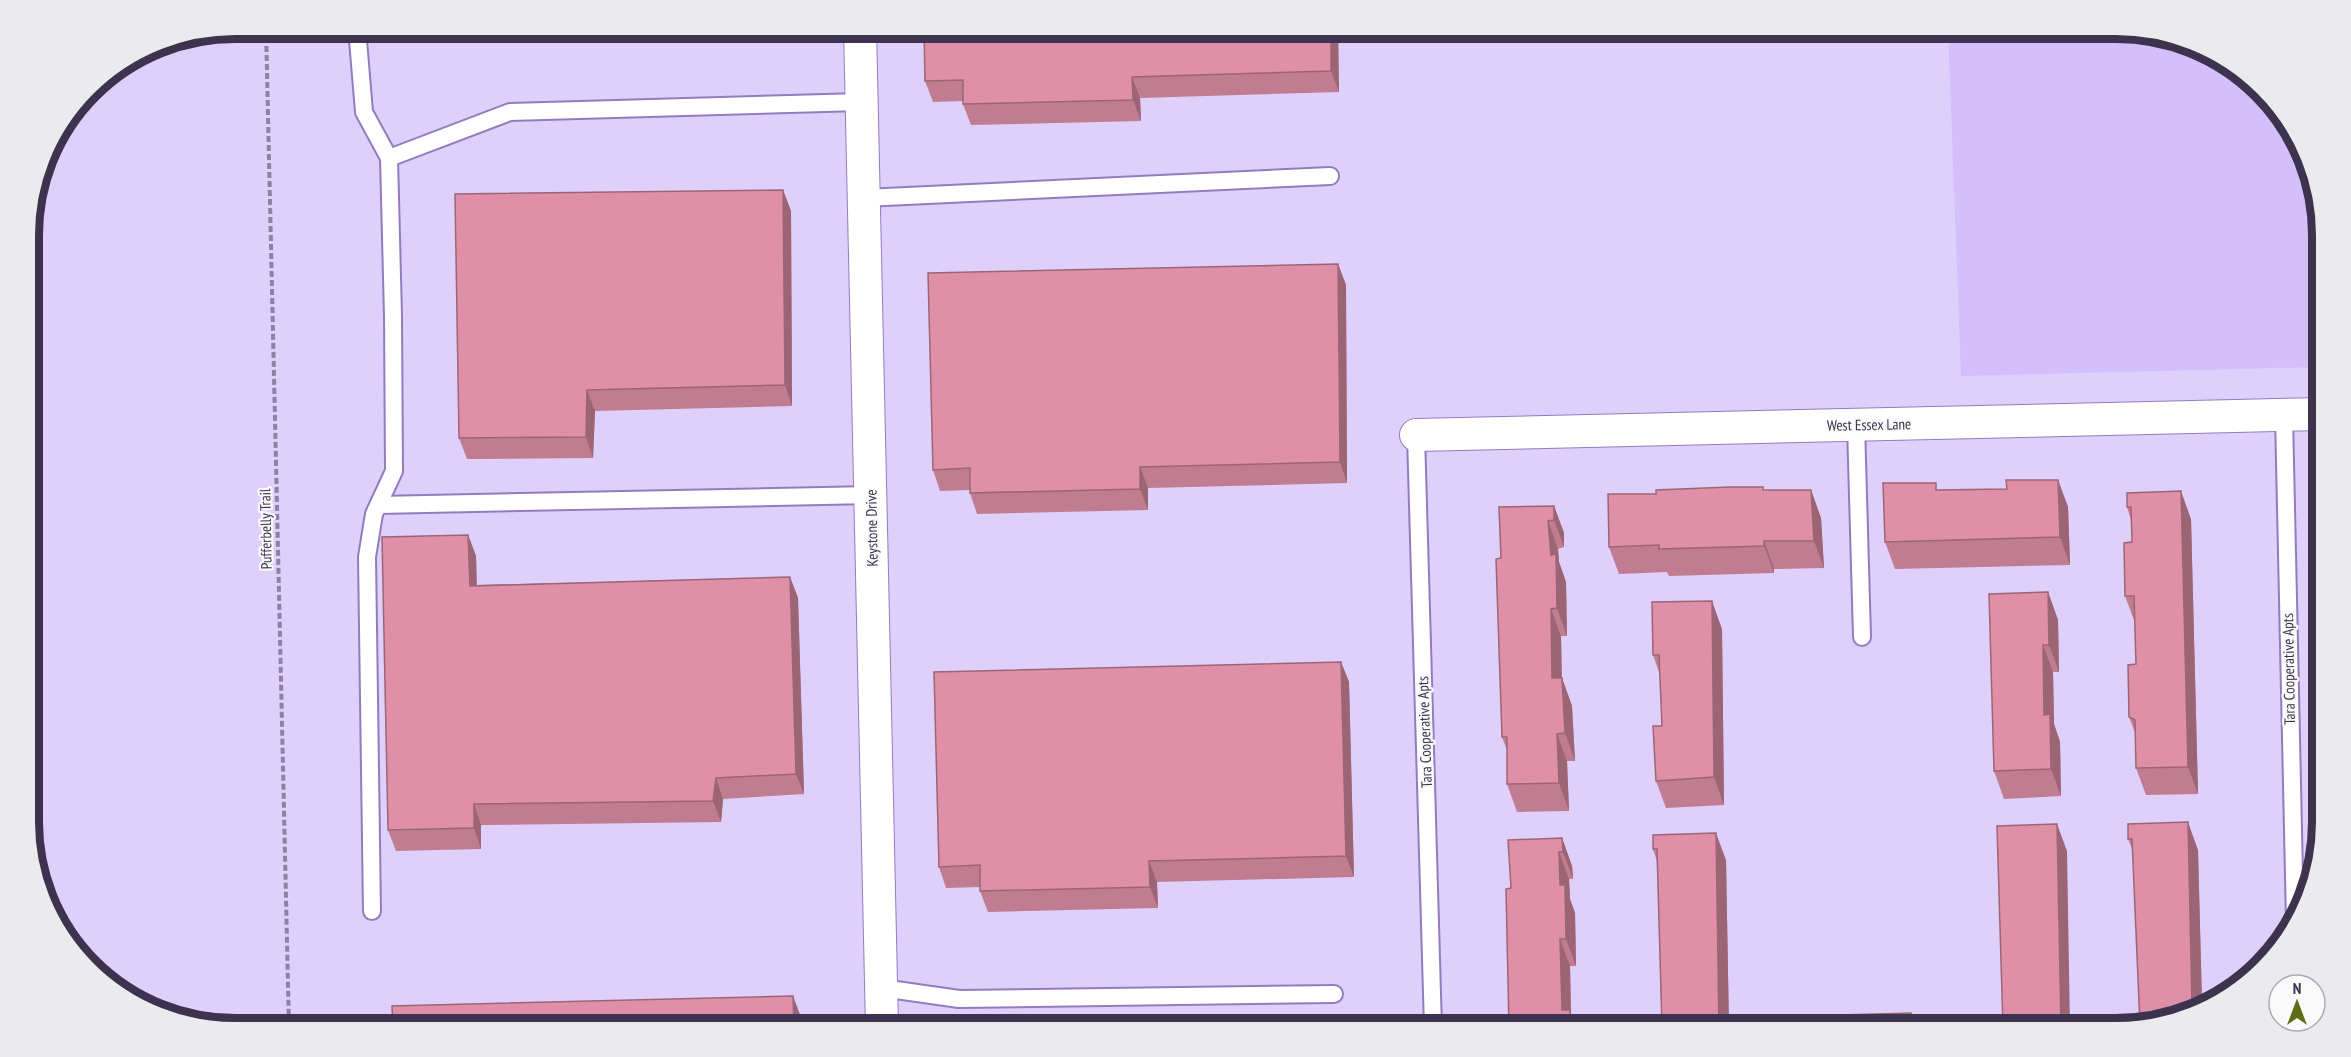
<svg xmlns="http://www.w3.org/2000/svg" width="2351" height="1057" viewBox="0 0 2351 1057" font-family="'PT Sans Narrow',sans-serif">
<style>
.built{fill:#d4bffd}
.lines{fill:none;stroke-linecap:round;stroke-linejoin:round}
.lane-casing{stroke:#937cbe;stroke-width:20}
.street-casing{stroke:#937cbe;stroke-width:34}
.path{stroke:#8d81a4;stroke-width:4;stroke-dasharray:6 3;stroke-linecap:butt}
.lane{stroke:#fff;stroke-width:16}
.street{stroke:#fff;stroke-width:32}
.wall{fill:#c07c90}
.shaded-wall{fill:#9c6576}
.building{fill:#df90a8;stroke:#9c6576;stroke-width:1.5}
.labels{text-anchor:middle;stroke-width:4.5;stroke-linejoin:round;paint-order:stroke}
.street-label{font-size:15px;fill:#3d334f;stroke:#fafafa}
.rim{fill:none;stroke:#3d334f;stroke-width:8}
</style>
<rect width="100%" height="100%" fill="#ded0fb"/>
<path class="built" d="M1948 29H2116L2195 44 2280 109 2321 208V367L1961 376Z"/>
<g class="lines">
<defs>
<path id="lane" d="M357 28 364 112 389 158 393 316 394 471 374 514 367 557 372 911
M389 158 510 112 861 102
M864 198 1330 176
M2284 415 2295 922
M1856 425 1862 637
M1416 435 1433 1028
M378 505 871 495
M882 988 959 999 1334 994"/>
<path id="street" d="M860 28 882 1028
M1416 435 2321 414"/>
</defs>
<use href="#lane" class="lane-casing"/>
<use href="#street" class="street-casing"/>
<path class="path" d="M266 28 289 1028"/>
<use href="#lane" class="lane"/>
<use href="#street" class="street"/>
</g>
<path class="wall" d="M924 28H1338L1339 92 1140 98 1141 121 971 125 963 104V101L933 102 925 81Z
M783 190 791 211 792 406 595 411 593 458 467 459 459 438Z
M1338 264 1346 285 1347 483 1148 488V510L977 514 970 493V490L940 491 933 470Z
M2058 480 2068 507 2070 565 1895 569 1885 542 1939 490 2007 489Z
M1764 490H1811L1821 518 1824 568 1774 569V573L1669 576 1667 572 1619 574 1609 547 1656 494Z
M2127 493 2191 519 2198 794 2146 795 2136 768V735L2129 717 2136 664 2135 623 2125 596 2132 542 2131 520 2127 507Z
M1554 506 1564 533V547L1558 549 1559 562 1566 582 1567 636H1561L1562 678 1572 706 1575 761H1567L1569 811 1517 812 1507 784V750L1502 737 1501 558Z
M468 535 476 556 477 585 790 577 798 598 804 794 723 799 721 822 481 825V849L396 851 388 830Z
M2048 592 2058 620 2059 672H2053L2054 724 2060 742 2061 796 2004 799 1994 771Z
M1722 629 1724 805 1666 808 1656 781 1662 726 1660 675 1653 655Z
M1341 662 1349 682 1354 877 1157 882 1158 908 988 912 980 891V887L946 888 939 867Z
M2128 824 2198 850 2202 1004 2140 1025 2133 851 2128 839Z
M1653 835 1726 860 1729 1028H1662L1657 861 1653 849Z
M1562 838 1572 866 1573 879H1569L1570 899 1575 913 1576 966H1570L1571 1015 1511 888Z"/>
<path class="shaded-wall" d="M1331 28H1338L1339 92 1331 71Z
M1132 77 1140 98 1141 121 1133 100Z
M783 190 791 211 792 406 785 385Z
M1338 264 1346 285 1347 483 1340 462Z
M587 390 595 411 593 458 586 437Z
M1140 467 1148 488V510L1140 489Z
M2058 480 2068 507 2070 565 2060 537Z
M1811 490 1821 518 1824 568 1814 541Z
M2181 491 2191 519 2198 794 2188 767Z
M1554 506 1564 533V547L1554 520Z
M1548 521 1558 549 1559 562 1566 582 1567 636 1557 608Z
M468 535 476 556 477 607 470 586Z
M1764 541 1774 569V573L1764 546Z
M790 577 798 598 804 794 796 774Z
M2048 592 2058 620 2059 672 2049 645Z
M1712 601 1722 629 1724 805 1714 777Z
M1551 609 1561 636 1562 706 1552 678Z
M2043 645 2053 672 2054 724 2060 742 2061 796 2051 769 2044 715Z
M1341 662 1349 682 1354 877 1346 856Z
M1562 678 1572 706 1575 761 1565 733Z
M1557 734 1567 761 1569 811 1559 783Z
M716 778 723 799 721 822 713 801Z
M474 804 481 825V849L474 828Z
M2188 822 2198 850 2202 1004 2192 1007Z
M2057 824 2067 851 2070 1028H2061Z
M1716 833 1726 860 1729 1028H1719Z
M1562 838 1572 866 1573 879 1563 852Z
M1559 852 1569 879 1570 899 1575 913 1576 966 1566 939 1560 885Z
M1149 861 1157 882 1158 908 1150 887Z
M1560 939 1570 966 1571 1015 1576 1028H1569L1562 1010Z
M793 996 801 1017V1028H794Z
M1944 1016 1948 1028H1944Z"/>
<path class="building" d="M924 28H1331V71L1132 77 1133 100 963 104V80L925 81Z
M783 190 785 385 587 390 586 437 459 438 455 194Z
M1338 264 1340 462 1140 467V489L970 493V468L933 470 928 273Z
M2006 480H2058L2060 537 1885 542 1883 483H1936V490L2007 489Z
M1730 487H1763V490H1811L1814 541H1764V546L1659 549V545L1609 547 1608 494H1656V490Z
M2181 491 2188 767 2136 768 2135 720 2129 717 2128 665 2136 664 2134 596H2125L2124 543 2132 542 2131 507H2127V493Z
M1554 506V520L1548 521 1551 555 1556 554 1557 608 1551 609 1552 678H1562L1565 733 1557 734 1559 783 1507 784V737H1502L1496 559 1501 558 1499 507Z
M468 535 470 586 790 577 796 774 716 778 713 801 474 804V828L388 830 382 537Z
M2048 592 2049 645H2043L2044 715 2050 714 2051 769 1994 771 1989 594Z
M1712 601 1714 777 1656 781 1653 726H1662L1659 655H1653L1652 602Z
M1341 662 1346 856 1149 861 1150 887 980 891V865L939 867 934 672Z
M2188 822 2192 1007 2140 1025 2132 839H2128V824Z
M2057 824 2061 1028H2003L1997 826Z
M1716 833 1719 1028H1662L1657 849H1653V835Z
M1562 838 1563 852H1559L1560 885H1565L1566 939H1560L1562 1010H1570V1028H1509L1506 889 1511 888 1508 840Z
M793 996 794 1028H393L392 1006Z
M1911 1013V1017L1944 1016V1028H1773L1772 1021 1805 1020V1016Z"/>
<g class="labels">
<g class="street-label">
<text transform="translate(1869 425) rotate(-1)" y="5">West Essex Lane</text>
<text transform="translate(872 528) rotate(-91)" y="5">Keystone Drive</text>
<text transform="translate(266 529) rotate(-91)" y="5">Pufferbelly Trail</text>
<text transform="translate(2289 669) rotate(-91)" y="5">Tara Cooperative Apts</text>
<text transform="translate(1425 732) rotate(-92)" y="5">Tara Cooperative Apts</text>
</g>
</g>
<path d="M0 0H2351V1057H0ZM235 39H2116A196 196 0 0 1 2312 235V822A196 196 0 0 1 2116 1018H235A196 196 0 0 1 39 822V235A196 196 0 0 1 235 39Z" fill="#ebeaec" fill-rule="evenodd"/>
<path class="rim" d="M235 39H2116A196 196 0 0 1 2312 235V822A196 196 0 0 1 2116 1018H235A196 196 0 0 1 39 822V235A196 196 0 0 1 235 39Z"/>
<g transform="translate(2297 1003)"><circle r="28" fill="#fafafa" stroke="#aeaab6" stroke-width="1.5"/>
<path d="M0-4.5L10 22L0 15L-10 22Z" fill="#5d6d19"/>
<text y="-9" font-size="16" font-weight="bold" text-anchor="middle" fill="#3d334f">N</text>
</g>
</svg>
